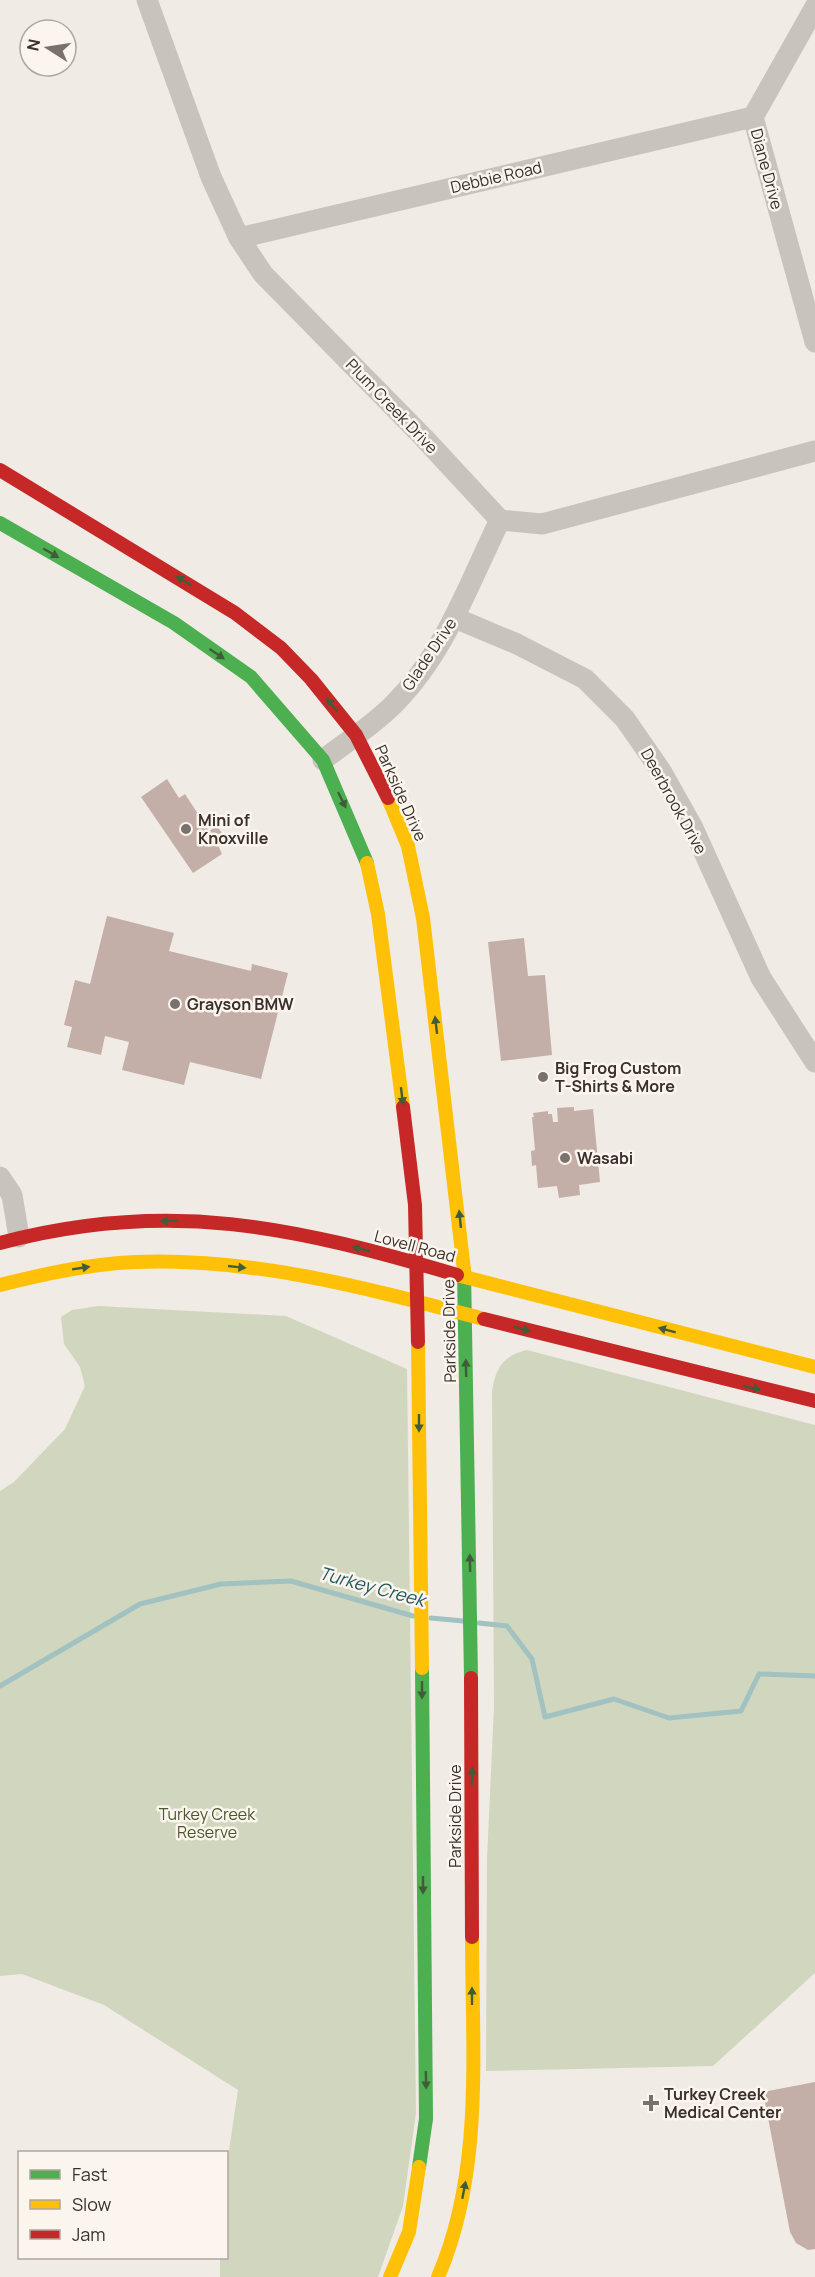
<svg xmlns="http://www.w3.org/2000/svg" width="815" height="2277" viewBox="0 0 815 2277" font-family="Manrope,sans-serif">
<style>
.green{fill:#d1d6bf}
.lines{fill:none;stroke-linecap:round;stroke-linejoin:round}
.stream{stroke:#a1c2c1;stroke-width:5}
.building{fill:#c3afa7}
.street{stroke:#c9c3be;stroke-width:21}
.fast{stroke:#4caf50;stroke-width:14}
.slow{stroke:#ffc107;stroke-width:14}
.jam{stroke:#c62828;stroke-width:14}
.oneway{fill:#415c38}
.poi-dot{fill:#7a716c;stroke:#fbf5ee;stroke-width:2}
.labels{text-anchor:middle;stroke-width:5;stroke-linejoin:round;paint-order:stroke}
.street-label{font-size:16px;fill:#3b302b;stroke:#fbf5ee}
.poi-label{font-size:16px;font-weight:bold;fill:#3b302b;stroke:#fbf5ee;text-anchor:start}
.park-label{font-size:16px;fill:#4a5a2e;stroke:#fbf5ee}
.water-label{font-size:18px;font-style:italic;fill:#1f5a5e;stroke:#fbf5ee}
</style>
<rect width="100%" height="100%" fill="#f0ebe5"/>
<path class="green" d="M98 1306 286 1316 407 1369 416 2113 403 2206 378 2277H220V2258H226L227 2164 238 2090 104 2005 22 1974 0 1976V1491L14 1482 65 1429 85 1386 80 1367 64 1344 61 1317 72 1310Z
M527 1350 815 1425V1973L713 2066 486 2071 487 1859 494 1707 492 1392C495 1368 504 1355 527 1350Z"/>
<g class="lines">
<path class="stream" d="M431 1618 463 1621
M479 1623 507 1626 532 1659 545 1717 614 1699 669 1718 741 1711 759 1674 815 1676
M0 1686 140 1604 221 1584 291 1581 413 1616"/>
</g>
<path class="building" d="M167 779 179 798 185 794 209 831 217 826 224 836 216 841 222 854 193 873 141 797Z
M107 916 174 933 169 951 251 971 252 964 288 973 261 1079 190 1062 184 1085 122 1070 129 1042 105 1036 101 1055 67 1047 72 1027 64 1025 75 980 90 984Z
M524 938 528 976 545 975 552 1055 501 1061 488 942Z
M574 1107V1111L593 1109 600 1182 579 1185 580 1195 559 1198 557 1186 538 1188 536 1165 532 1166 531 1151 535 1150 532 1117H534L533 1113 548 1111V1114H552L553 1122H558L557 1108Z
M815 2082V2249L808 2250 796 2243 790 2232 763 2092Z"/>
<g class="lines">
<path class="street" d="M147 0 211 177 239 238 263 274 424 438 500 520 542 524 815 451
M815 7 753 117 815 342
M239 238 753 117
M455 618 517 644 585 679 625 719 661 771 693 828 761 978 815 1062
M323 760C346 742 374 725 395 703 445 653 469 583 500 520
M0 1177 12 1195 19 1237"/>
<path class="fast" d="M0 523 174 623 251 677 323 760 367 863
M464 1270 471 1678
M419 2167 426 2119 422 1668"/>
<path class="slow" d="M388 798 408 846 423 918 464 1270
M367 863 378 914 403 1107
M457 1275 815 1367
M0 1285C44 1274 89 1264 135 1262 254 1257 370 1289 484 1319
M418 1342 422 1668
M390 2277 409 2232 419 2167
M438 2277C484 2171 472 2049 472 1937"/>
<path class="jam" d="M0 470 235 613 281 648 311 679 356 735 388 798
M403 1107 415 1205 418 1342
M0 1243C168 1198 295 1227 457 1275
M484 1319 815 1401
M471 1678 472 1937"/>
</g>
<defs><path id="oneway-solid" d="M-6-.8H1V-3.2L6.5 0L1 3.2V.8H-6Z" transform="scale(1.5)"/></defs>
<g class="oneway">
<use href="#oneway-solid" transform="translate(51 553) rotate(30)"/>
<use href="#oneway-solid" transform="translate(184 581) rotate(-149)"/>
<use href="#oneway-solid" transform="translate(217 654) rotate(34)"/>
<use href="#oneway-solid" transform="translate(332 705) rotate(-129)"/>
<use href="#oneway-solid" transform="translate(342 800) rotate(64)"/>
<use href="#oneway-solid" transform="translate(436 1025) rotate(-97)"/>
<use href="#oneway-solid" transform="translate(402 1096) rotate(83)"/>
<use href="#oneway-solid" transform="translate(460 1219) rotate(-96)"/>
<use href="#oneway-solid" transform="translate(169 1221) rotate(179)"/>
<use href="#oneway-solid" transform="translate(361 1249) rotate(-167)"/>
<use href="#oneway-solid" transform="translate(237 1267) rotate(6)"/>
<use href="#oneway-solid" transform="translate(81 1268) rotate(-9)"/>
<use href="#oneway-solid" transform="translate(522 1329) rotate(15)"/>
<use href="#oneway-solid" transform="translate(667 1330) rotate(-165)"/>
<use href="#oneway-solid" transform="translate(466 1368) rotate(-91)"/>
<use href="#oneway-solid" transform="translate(752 1388) rotate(12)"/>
<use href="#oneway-solid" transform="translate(419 1423) rotate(90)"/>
<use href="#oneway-solid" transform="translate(470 1563) rotate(-91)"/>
<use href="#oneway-solid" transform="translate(422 1690) rotate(90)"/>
<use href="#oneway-solid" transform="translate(472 1776) rotate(-89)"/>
<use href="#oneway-solid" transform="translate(423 1885) rotate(90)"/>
<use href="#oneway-solid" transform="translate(472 1996) rotate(-90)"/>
<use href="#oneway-solid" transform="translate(426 2080) rotate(89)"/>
<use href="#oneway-solid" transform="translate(464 2190) rotate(-79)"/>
</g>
<g class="poi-dot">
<circle cx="186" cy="829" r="6"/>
<circle cx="175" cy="1004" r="6"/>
<circle cx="543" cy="1077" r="6"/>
<circle cx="565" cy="1158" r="6"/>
<path d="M648 2094h6v6h6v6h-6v6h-6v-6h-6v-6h6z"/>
</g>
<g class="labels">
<g class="street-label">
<text transform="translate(767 169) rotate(75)" y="6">Diane Drive</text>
<text transform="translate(496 177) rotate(-13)" y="6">Debbie Road</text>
<text transform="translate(392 406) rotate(46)" y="6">Plum Creek Drive</text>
<text transform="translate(429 654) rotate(-56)" y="6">Glade Drive</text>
<text transform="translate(401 793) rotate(66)" y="6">Parkside Drive</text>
<text transform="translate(674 801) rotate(61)" y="6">Deerbrook Drive</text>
<text transform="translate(415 1246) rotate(15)" y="6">Lovell Road</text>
<text transform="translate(449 1331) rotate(-91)" y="6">Parkside Drive</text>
<text transform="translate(455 1816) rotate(-90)" y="6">Parkside Drive</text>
</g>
<g class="poi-label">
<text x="198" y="826">Mini of<tspan x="198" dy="18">Knoxville</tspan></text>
<text x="187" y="1010">Grayson BMW</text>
<text x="555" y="1074">Big Frog Custom<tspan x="555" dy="18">T-Shirts &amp; More</tspan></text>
<text x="577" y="1164">Wasabi</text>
<text x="664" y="2100">Turkey Creek<tspan x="664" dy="18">Medical Center</tspan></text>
</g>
<g class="park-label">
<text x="207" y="1820">Turkey Creek<tspan x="207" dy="18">Reserve</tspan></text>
</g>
<g class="water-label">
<text transform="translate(372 1587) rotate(15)" y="6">Turkey Creek</text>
</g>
</g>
<rect x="18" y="2151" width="210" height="108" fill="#fbf5ee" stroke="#aea6a0" stroke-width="1.5"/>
<rect x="30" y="2170" width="30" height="9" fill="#4caf50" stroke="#aea6a0" stroke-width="1.5"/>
<text x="72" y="2181" font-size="18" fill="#3b302b">Fast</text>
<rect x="30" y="2200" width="30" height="9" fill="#ffc107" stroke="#aea6a0" stroke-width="1.5"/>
<text x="72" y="2211" font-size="18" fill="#3b302b">Slow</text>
<rect x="30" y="2230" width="30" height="9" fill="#c62828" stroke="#aea6a0" stroke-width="1.5"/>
<text x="72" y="2241" font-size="18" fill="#3b302b">Jam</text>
<g transform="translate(48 48) rotate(282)"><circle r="28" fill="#fbf5ee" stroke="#aea6a0" stroke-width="1.5"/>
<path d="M0-4.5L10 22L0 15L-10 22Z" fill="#7a716c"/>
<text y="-9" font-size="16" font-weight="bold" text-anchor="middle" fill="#3b302b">N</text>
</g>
</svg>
